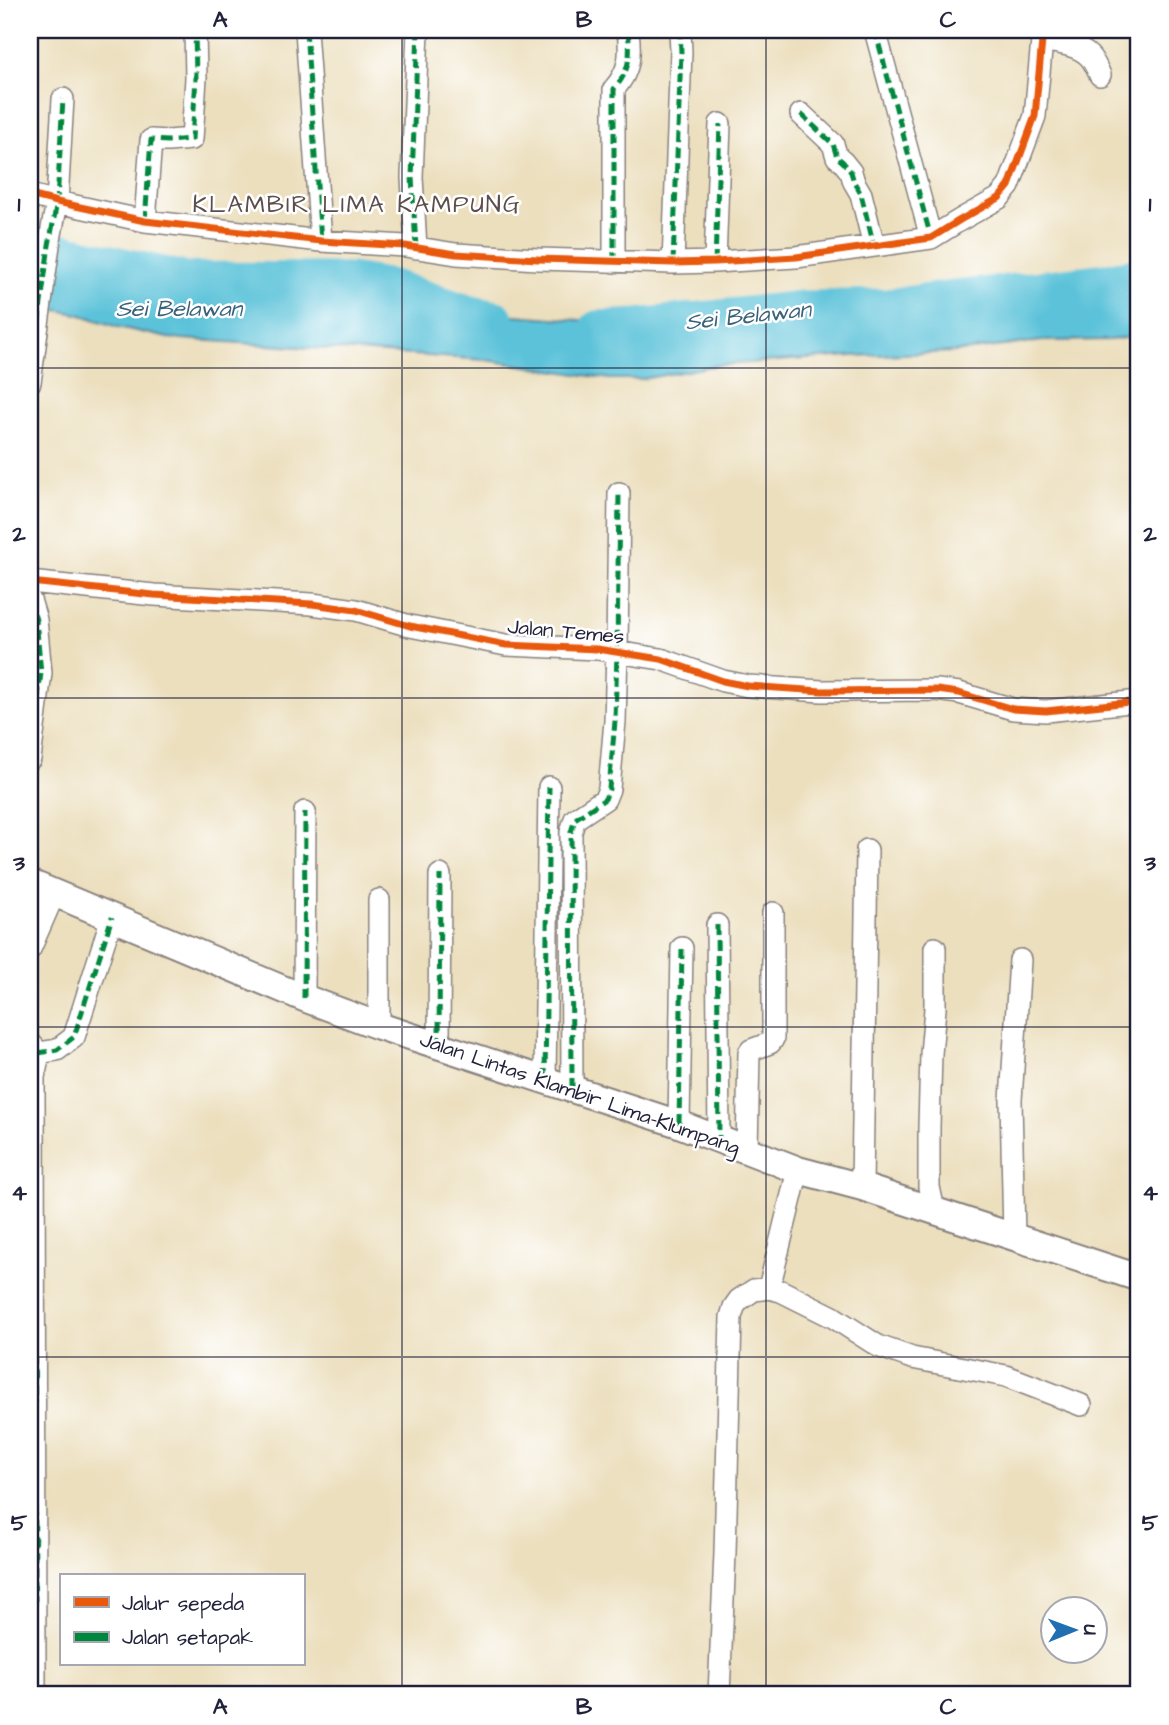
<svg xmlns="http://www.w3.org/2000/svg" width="1169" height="1725" viewBox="0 0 1169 1725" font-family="'Architects Daughter',sans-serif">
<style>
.water{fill:#5cc2d9;stroke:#3f728a;stroke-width:2}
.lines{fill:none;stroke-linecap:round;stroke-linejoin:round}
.river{stroke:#5cc2d9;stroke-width:35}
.minor-casing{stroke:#87807c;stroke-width:24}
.major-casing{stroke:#87807c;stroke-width:30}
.minor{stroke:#fff;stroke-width:21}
.major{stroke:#fff;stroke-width:26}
.quiet{stroke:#00873e;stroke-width:5;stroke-dasharray:10 5;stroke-linecap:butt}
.cycleway-casing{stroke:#fff;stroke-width:11}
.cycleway{stroke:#e8590c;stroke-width:7}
.grid{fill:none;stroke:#22223b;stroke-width:2;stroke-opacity:0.55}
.labels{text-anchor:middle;stroke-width:5;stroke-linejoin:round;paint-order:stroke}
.street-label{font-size:21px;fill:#22223b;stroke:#fff}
.water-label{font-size:23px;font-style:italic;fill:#39627a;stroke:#fff}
.quarter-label{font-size:24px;letter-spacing:2px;fill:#5c4e4c;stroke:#fff}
.neatline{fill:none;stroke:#22223b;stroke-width:2.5}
.grid-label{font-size:23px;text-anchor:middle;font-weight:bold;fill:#22223b}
</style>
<rect width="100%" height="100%" fill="#fff"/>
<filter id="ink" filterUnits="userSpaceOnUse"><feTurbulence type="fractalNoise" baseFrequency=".0143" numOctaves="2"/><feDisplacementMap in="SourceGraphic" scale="14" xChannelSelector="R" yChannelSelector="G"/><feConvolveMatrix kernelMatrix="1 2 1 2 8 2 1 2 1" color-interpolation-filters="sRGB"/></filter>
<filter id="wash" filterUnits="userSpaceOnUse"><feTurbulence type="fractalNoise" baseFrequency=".00686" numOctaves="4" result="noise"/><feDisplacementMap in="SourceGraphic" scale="28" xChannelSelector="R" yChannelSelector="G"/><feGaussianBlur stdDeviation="1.57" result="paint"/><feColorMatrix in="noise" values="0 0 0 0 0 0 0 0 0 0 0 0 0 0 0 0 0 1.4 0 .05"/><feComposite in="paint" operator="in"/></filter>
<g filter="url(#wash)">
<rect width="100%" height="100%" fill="#ecdfbe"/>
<path class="water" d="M30 259 113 273 396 298 501 314 683 328 813 324 1014 293 1087 287 1139 276V336L1110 340 1042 341 955 352 851 356 719 365 642 379H610L486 360 168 338 118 327 78 314 30 305Z"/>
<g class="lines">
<path class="river" d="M30 243 184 279 351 280 393 287 471 313 496 318
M597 328 637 326 802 308 887 306 1124 278 1139 273"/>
</g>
</g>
<g filter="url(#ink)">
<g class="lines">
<defs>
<path id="minor" d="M306 30 321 241
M875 30 931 238
M1041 40C1056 43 1077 44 1089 56 1094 61 1097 69 1100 75
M801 114 833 144 837 157 843 162 851 172 854 182 861 194 874 246
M30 195 57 202 145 221 321 241 405 246 456 254 538 259 673 263 715 262 796 257 931 238 960 220 999 198 1009 186 1035 116 1043 30
M145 221 151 140 168 141 192 139 196 78 195 30
M416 248 412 177 418 30
M614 262V89C630 71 631 55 628 31L625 30
M715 262 720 124
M673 263 681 52 680 30
M30 382 49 245 57 202 63 99
M30 582 154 595 312 604 356 610 410 626 506 645 597 649 661 659 723 681 748 686 822 691 937 690 959 693 1013 709 1046 711 1139 701
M30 600 36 620 41 673 30 759
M717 925 719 1140
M30 949 54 894
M304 998 305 812
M379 1026V900
M30 1043C42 1053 37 1063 34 1077L35 1695
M439 1046 440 875
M38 1053 57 1050 74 1037 112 917
M545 1079 549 787
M572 1088 571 832 575 819 605 799 609 789 615 721 617 651 619 493
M679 1124 682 948
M747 1150 749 1053 751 1050 770 1043 773 1039V913
M862 1187 867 850
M934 1210 929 1187V1127L931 1054 935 1009V948
M1014 1237 1011 1100 1020 960
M769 1288 798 1170
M719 1695 725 1553 731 1317 734 1307 739 1300 754 1290 769 1288 781 1291 833 1317 878 1346 912 1358 1006 1376 1081 1405"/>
<path id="major" d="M30 883 304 998 379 1026 679 1124 798 1170 862 1187 1139 1278"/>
</defs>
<use href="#minor" class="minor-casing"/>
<use href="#major" class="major-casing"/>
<use href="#minor" class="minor"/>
<use href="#major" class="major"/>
<path class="quiet" d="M306 30 321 241
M875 30 931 238
M801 114 833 144 837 157 843 162 851 172 854 182 861 194 874 246
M145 221 151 140 168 141 192 139 196 78 195 30
M416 248 412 177 418 30
M614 262V89C630 71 631 55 628 31L625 30
M715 262 720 124
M673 263 681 52 680 30
M30 382 49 245 57 202 63 99
M30 600 36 620 41 673 30 759
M717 925 719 1140
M304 998 305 812
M30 1043C42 1053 37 1063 34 1077L35 1695
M439 1046 440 875
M38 1053 57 1050 74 1037 112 917
M545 1079 549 787
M572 1088 571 832 575 819 605 799 609 789 615 721 617 651 619 493
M679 1124 682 948"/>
<defs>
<path id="cycleway" d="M30 195 57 202 145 221 321 241 405 246 456 254 538 259 673 263 715 262 796 257 931 238 960 220 999 198 1009 186 1035 116 1043 30
M30 582 154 595 312 604 356 610 410 626 506 645 597 649 661 659 723 681 748 686 822 691 937 690 959 693 1013 709 1046 711 1139 701"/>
</defs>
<use href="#cycleway" class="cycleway-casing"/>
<use href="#cycleway" class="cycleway"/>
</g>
</g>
<path class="grid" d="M402 30V1695M766 30V1695M30 368H1139M30 698H1139M30 1027H1139M30 1357H1139"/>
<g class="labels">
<g class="street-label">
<text transform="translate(566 631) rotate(5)" y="7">Jalan Temes</text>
<text transform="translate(580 1093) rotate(19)" y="7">Jalan Lintas Klambir Lima–Klumpang</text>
</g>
<g class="water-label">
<text x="179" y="316">Sei Belawan</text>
<text transform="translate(748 315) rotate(-6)" y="8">Sei Belawan</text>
</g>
<g class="quarter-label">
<text x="357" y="212">KLAMBIR LIMA KAMPUNG</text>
</g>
</g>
<rect width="1169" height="1725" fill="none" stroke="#fff" stroke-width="77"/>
<rect x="60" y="1574" width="245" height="91" fill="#ffffff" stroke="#a7a7b1" stroke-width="2"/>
<rect x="74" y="1597" width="35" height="10" fill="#e8590c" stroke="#a7a7b1" stroke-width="2"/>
<text x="122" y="1610" font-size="21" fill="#22223b">Jalur sepeda</text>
<rect x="74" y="1632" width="35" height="10" fill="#00873e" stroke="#a7a7b1" stroke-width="2"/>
<text x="122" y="1644" font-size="21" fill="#22223b">Jalan setapak</text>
<g transform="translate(1074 1630) rotate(89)"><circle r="33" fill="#ffffff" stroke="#a7a7b1" stroke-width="2"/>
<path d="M0-5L12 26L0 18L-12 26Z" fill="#1f6fb2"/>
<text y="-10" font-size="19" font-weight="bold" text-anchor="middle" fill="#22223b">U</text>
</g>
<rect x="38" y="38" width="1092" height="1648" class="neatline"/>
<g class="grid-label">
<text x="220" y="27">A</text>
<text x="584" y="27">B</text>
<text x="948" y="27">C</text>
<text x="19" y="211">1</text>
<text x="1150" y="211">1</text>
<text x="19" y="541">2</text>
<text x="1150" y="541">2</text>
<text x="19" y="870">3</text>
<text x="1150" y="870">3</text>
<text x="19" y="1200">4</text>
<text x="1150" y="1200">4</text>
<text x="19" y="1530">5</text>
<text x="1150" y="1530">5</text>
<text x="220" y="1714">A</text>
<text x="584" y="1714">B</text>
<text x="948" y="1714">C</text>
</g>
</svg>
